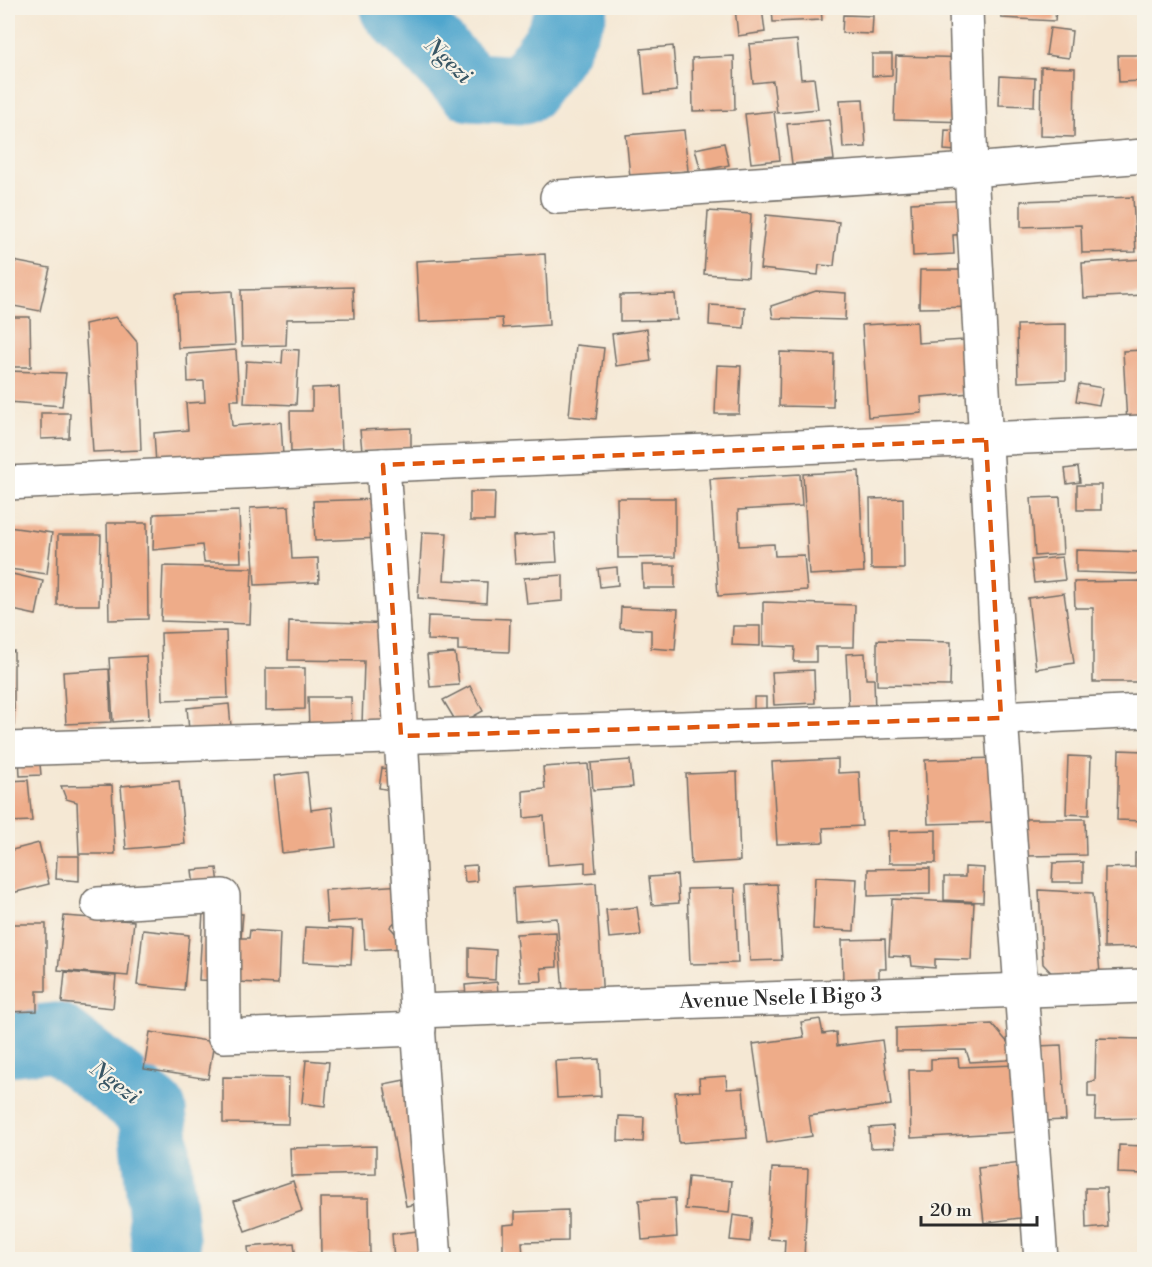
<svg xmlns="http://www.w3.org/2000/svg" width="1152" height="1267" viewBox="0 0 1152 1267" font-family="'Libre Bodoni',serif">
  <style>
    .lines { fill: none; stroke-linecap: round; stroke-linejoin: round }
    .river { stroke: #50a6cd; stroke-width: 69 }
    .building { fill: #eeac89 }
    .minor-casing { stroke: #726d66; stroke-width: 36 }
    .minor { stroke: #fff; stroke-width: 33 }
    .marked { fill: none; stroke: #df570e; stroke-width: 4.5; stroke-dasharray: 12 8; stroke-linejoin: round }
    .labels { text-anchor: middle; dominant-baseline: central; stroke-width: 4.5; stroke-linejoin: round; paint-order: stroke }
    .street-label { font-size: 21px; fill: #2b2b2b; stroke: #f7f3e8 }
    .water-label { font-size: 22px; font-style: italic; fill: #385664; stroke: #f7f3e8 }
  </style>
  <rect width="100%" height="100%" fill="#f7f3e8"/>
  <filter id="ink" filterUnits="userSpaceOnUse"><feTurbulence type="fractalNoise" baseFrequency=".0167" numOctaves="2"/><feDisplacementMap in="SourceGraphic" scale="12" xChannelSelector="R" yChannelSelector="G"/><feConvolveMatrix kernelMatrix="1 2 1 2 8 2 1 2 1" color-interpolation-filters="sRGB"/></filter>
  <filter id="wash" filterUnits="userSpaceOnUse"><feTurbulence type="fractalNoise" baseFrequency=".008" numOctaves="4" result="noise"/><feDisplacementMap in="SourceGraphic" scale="24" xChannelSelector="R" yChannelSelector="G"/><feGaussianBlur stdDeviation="1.35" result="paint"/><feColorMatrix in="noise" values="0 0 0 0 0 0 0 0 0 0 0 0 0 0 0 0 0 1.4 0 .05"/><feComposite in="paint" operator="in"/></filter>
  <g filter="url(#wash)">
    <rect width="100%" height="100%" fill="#f5e8d4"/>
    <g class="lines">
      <!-- river -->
      <path class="river" d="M394,8L471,87L523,90L555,46L574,8
        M8,1042L56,1037L152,1111L167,1260"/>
    </g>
    <g id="blocks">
      <!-- building -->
      <path class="building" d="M735,8H762L765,32L738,36Z
        M772,8H821L822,20L773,22Z
        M1001,8H1056L1055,21L1001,18Z
        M843,15L873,16L872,34L842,33Z
        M1050,28L1072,31L1069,58L1046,55Z
        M797,40L801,79L814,78L818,109L777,113L773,81L753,83L749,44Z
        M673,46L677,91L645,94L641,49Z
        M872,54H892V75L872,76Z
        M1118,55H1143V81L1119,82Z
        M734,56L735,110L693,111L692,58Z
        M896,56L973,58L971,122L894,120Z
        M1041,67L1075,68L1074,137L1040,136Z
        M1000,76L1035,78L1034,106L999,105Z
        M863,99L866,147L843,148L840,100Z
        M1140,108H1144V137H1139Z
        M774,111L780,160L751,163L745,114Z
        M829,120L834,160L792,164L787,124Z
        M684,130L688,171L630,177L626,135Z
        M945,130L970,131L969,152L944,150Z
        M724,143L729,165L701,171L695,149Z
        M1133,197L1136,252L1082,253L1081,225L1021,227V201Z
        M969,200L971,234L953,235L954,254L913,256L911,203Z
        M708,211L751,214L748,277L704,274Z
        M766,215L839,222L834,266L819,265L818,275L760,269Z
        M959,253H979V307L919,308L920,270H959Z
        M545,254L549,325L503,328L502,318L419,322L416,261Z
        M1144,259V295L1084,298L1082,263Z
        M8,260L50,268L40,311L8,305Z
        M353,287L354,318L287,319L286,345L242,346L241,290Z
        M232,291L235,345L178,348L175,294Z
        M816,291L846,293L845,320L773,318L771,306Z
        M675,294L677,320L620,321V295Z
        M710,305L745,307L744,328L709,325Z
        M8,317H30L31,367H8Z
        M116,317L137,342L141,450L93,452L85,324Z
        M917,322L918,343L980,339L984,392L921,397L922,413L868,417L862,325Z
        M1066,324V380L1018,382L1017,325Z
        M647,329L651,361L616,366L612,334Z
        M576,345L604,348L596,419L569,416Z
        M283,349L299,350L296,405L244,403L246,361L282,363Z
        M236,350L239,400H230L232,426L281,422L283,456L156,464L154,433L188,430L186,403L205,402L204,381L188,382L187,354Z
        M1144,350V423L1127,424L1123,351Z
        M780,352L834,354L833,407L779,406Z
        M717,365L741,366L739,414H715Z
        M8,371L66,373L62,406L8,402Z
        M1079,384L1103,388L1099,405L1076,401Z
        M339,387L342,450L291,452L290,411H312V388Z
        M41,413H70L69,438L41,439Z
        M411,428V450L362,451L360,430Z
        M1078,467L1080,482L1067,484L1065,469Z
        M859,471L864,572L809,575L803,474Z
        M800,474L802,506L738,510L739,546L774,544L775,556L804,555L807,590L718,596L710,479Z
        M1077,485H1101V510H1077Z
        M470,492H495L494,521H470Z
        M1060,497L1063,554L1035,556L1031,498Z
        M617,498H675V557L618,558Z
        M903,498L904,569H871L870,499Z
        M378,499L380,538L315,541L313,501Z
        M289,506L292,559L318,558L319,582L255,585L250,508Z
        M239,511L241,562H204L202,545L153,550L154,514Z
        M107,523H147L148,619L109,620Z
        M8,527L52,533L47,574L9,569L10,550L8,549Z
        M422,532L447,533L444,580L487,582L486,603L418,598Z
        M555,533L557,562L515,564L513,536Z
        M58,535H101L99,605H57Z
        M1076,550L1141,552V574L1076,572Z
        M1062,557L1065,580L1034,583L1031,560Z
        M642,565H675V588H643Z
        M163,566L252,568L250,624L161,621Z
        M617,567L618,585L600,587L598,569Z
        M8,573L43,581L36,615L8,609Z
        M563,575V601L527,604L524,578Z
        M1144,581V682H1093V608H1075L1074,582Z
        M1064,593L1074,663L1036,669L1028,598Z
        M763,602L855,605L854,647H816V662H794L795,647L763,646Z
        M621,607L678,609L675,650L651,648V630L620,628Z
        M428,616L510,619L509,652L458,650V641L427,640Z
        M289,621L401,624L399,726L362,725L364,661L288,660Z
        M733,626H760V646L732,645Z
        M226,631L228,698L163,700L161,633Z
        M877,640L951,642L950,686L877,685Z
        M14,651V729H8V652Z
        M455,653L459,685L430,687L427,655Z
        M865,653L866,679H874L875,713L849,714L846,654Z
        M146,656L149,719L113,722L109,658Z
        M266,668H305V709L266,710Z
        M109,669L111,722L66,724L63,672Z
        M814,670L815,703L774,705L772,672Z
        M470,686L483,711L458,725L443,700Z
        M308,697H351L352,729L309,730Z
        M754,697H766V717H754Z
        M229,704L233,749L191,753L187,708Z
        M1119,750L1144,751V821L1117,820Z
        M39,754L41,775L20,776L19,756Z
        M1068,756L1091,757L1089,815L1066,814Z
        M996,758L998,822L928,824L925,760Z
        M838,759V773L859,772L862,826L823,828L824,842L777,844L772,762Z
        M630,760L633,787L593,790L591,763Z
        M588,764L596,872L585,873V862L548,865L544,816L524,818L523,791L545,789L543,767Z
        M382,768L399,771L395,791L379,788Z
        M307,772L311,810L332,807L336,847L282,853L274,776Z
        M737,772L740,861L691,864L686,774Z
        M28,780L32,821L8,822V781Z
        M179,781L185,844L126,849L121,786Z
        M112,785L115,854H79L77,802L66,799L61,786Z
        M1025,819H1085L1086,855L1026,856Z
        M936,830V863H889L888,831Z
        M39,843L49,884L8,894V851Z
        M1135,853H1144V947L1104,948L1105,868L1135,867Z
        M57,856H79V881L56,879Z
        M1083,862V882H1052L1053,863Z
        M476,865L477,881L465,882L463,866Z
        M965,867L984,868L983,902L944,900V877H965Z
        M217,868L219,885L194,887L192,870Z
        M930,868V894L868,896V869Z
        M677,875L679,903L652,905L649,877Z
        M815,877L857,879L854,931L813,929Z
        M596,883L603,1001L564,1004L557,918L515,921L513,888Z
        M419,884L406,910L390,927L408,948L365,950L363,920L327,922L325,890Z
        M777,884L782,960L750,961L746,885Z
        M735,888L738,963L690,964L687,889Z
        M1039,890L1093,893L1101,985L1065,987L1043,964Z
        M892,899L974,903L971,960L935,959V968L912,966L911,957L889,956Z
        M637,907L641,935L609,938L606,910Z
        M203,912L243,914L241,938H249L250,930L280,932L278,984L199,980Z
        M64,916L134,921L128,976L58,970Z
        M8,924H46V991H37V1011L8,1012Z
        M305,927L353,929L351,964L303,962Z
        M143,930L189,935L184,990L137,985Z
        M556,932L557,967L541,968L542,981L520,982L516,934Z
        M885,939L886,969H879V983H843L842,940Z
        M469,948L496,950L495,980L469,978Z
        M65,972L116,976L113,1008L62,1003Z
        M497,982L500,1014L468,1017L465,985Z
        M820,1019L823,1034L836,1032L837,1046L882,1040L891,1105L809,1116L812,1136L767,1143L753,1044L804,1037L801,1022Z
        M992,1024L1019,1056L1007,1060L970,1062L966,1050L896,1051V1028Z
        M150,1032L214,1042L208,1079L144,1069Z
        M1096,1038L1144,1039V1118L1095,1119L1096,1097H1088V1082L1095,1081Z
        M1061,1045L1066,1120L1041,1121L1037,1046Z
        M958,1058L959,1067L1016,1065L1018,1132L911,1138L909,1070H931V1059Z
        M599,1059L601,1096L557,1098L555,1061Z
        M306,1060L329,1062L325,1106L302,1103Z
        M726,1076L727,1089L743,1088L747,1138L679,1143L675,1092L700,1091L699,1078Z
        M223,1077L289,1078L288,1124L223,1123Z
        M415,1078L437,1200L406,1206L384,1084Z
        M619,1116L644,1117L643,1142L618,1141Z
        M893,1126L895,1147L870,1148L869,1128Z
        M1119,1145L1144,1146V1174L1118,1173Z
        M376,1146V1174L291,1176L290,1148Z
        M1022,1163L1027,1217L984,1223L978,1168Z
        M772,1168L808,1169L804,1260H784L785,1240L768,1239Z
        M688,1177L732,1181L729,1213L685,1209Z
        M293,1181L302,1211L245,1231L234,1201Z
        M1085,1188H1106L1108,1227L1086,1229Z
        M320,1198H369L370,1254L321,1255Z
        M675,1198L677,1237L642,1240L639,1200Z
        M568,1210V1241L522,1242L523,1257L503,1258V1225L515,1224V1212Z
        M733,1215L752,1218L750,1242L730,1240Z
        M435,1229L438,1260H394L392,1234Z
        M294,1243L296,1260H249L248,1247Z"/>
    </g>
  </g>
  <g filter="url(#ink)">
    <use href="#blocks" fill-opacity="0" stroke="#726d66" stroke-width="1.5"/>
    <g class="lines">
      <!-- minor casing -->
      <g class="minor-casing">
        <g id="minor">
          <path d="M966,8L971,170L1001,718L1041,1260"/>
          <path d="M557,197L971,170L1144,156"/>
          <path d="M383,465L401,736L417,1011L435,1260"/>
          <path d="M8,483L383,465L1144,432"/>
          <path d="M8,749L1001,718L1144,711"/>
          <path d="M98,904L223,896L224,1036L419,1029"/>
          <path id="s1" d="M417,1011L1144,986"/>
        </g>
      </g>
      <!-- minor -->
      <use href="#minor" class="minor"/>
    </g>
  </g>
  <!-- marked area -->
  <path class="marked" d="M986,440L1001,718L401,736L383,465Z"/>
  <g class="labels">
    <!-- street labels -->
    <g class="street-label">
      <text stroke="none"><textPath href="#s1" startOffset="364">Avenue Nsele I Bigo 3</textPath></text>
    </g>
    <!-- water labels -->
    <g class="water-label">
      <text transform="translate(448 61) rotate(44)">Ngezi</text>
      <text transform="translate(115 1083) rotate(37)">Ngezi</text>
    </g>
  </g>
  <!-- margin -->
  <rect width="1152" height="1267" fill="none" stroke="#f7f3e8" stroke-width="30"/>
  <!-- scale -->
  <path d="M921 1216v9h116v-9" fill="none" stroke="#2b2b2b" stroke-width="3"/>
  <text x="930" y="1216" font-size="18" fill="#2b2b2b" stroke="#f7f3e8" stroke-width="4.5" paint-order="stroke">20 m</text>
</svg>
